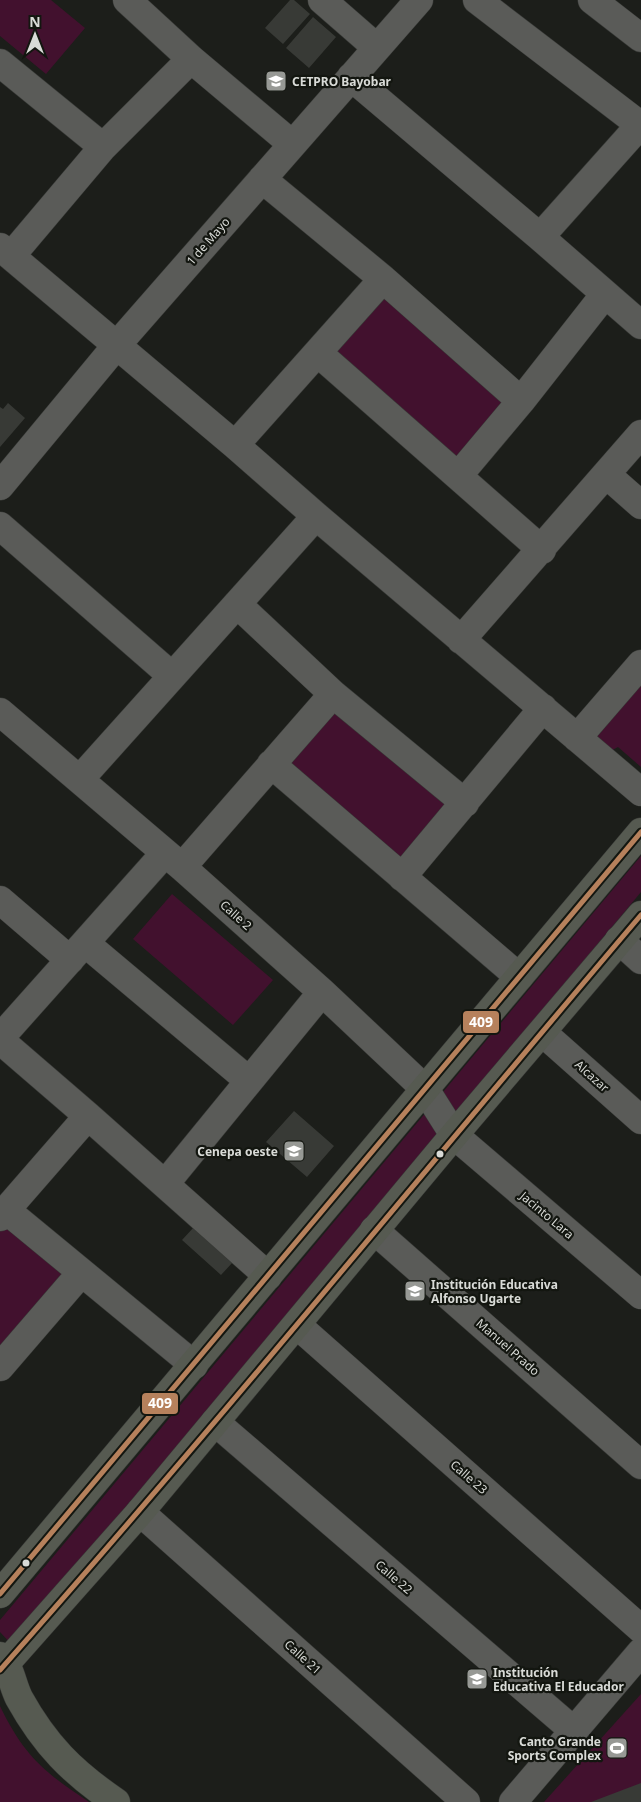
<svg xmlns="http://www.w3.org/2000/svg" width="641" height="1802" viewBox="0 0 641 1802" font-family="'Noto Sans',sans-serif">
  <style>
    .green { fill: #42112e }
    .building { fill: #383a36 }
    .lines { fill: none; stroke-linecap: round; stroke-linejoin: round }
    .minor-casing { stroke: #383a37; stroke-width: 29 }
    .major-casing { stroke: #383a37; stroke-width: 29 }
    .minor { stroke: #5a5b58; stroke-width: 28 }
    .major { stroke: #565a51; stroke-width: 28 }
    .bus-1-casing { stroke: #131610; stroke-width: 9 }
    .bus-1 { stroke: #b6815c; stroke-width: 5 }
    .bus-dot { fill: #d9dbd7; stroke: #131610; stroke-width: 2 }
    .labels { text-anchor: middle; dominant-baseline: central; stroke-width: 4.5; stroke-linejoin: round; paint-order: stroke }
    .poi-label { font-size: 12px; font-weight: bold; fill: #d9dbd7; stroke: #131610; text-anchor: start }
    .street-label { font-size: 12px; fill: #d9dbd7; stroke: #131610 }
    .line-badge { stroke: #131610; stroke-width: 2 }
    .badge-label { font-size: 14px; text-anchor: middle; font-weight: bold; fill: #fff }
  </style>
  <rect width="100%" height="100%" fill="#1c1e1a"/>
  <!-- green -->
  <path class="green" d="M0,0H51L85,28L46,74L0,36Z
    M386,289L511,398L454,464L329,357Z
    M641,672V767L618,747L607,753L588,732Z
    M333,703L459,805L404,873L282,764Z
    M641,856V892L13,1646L0,1632V1620Z
    M172,894L273,980L233,1025L133,939Z
    M7,1217L71,1270L0,1357V1225Z
    M641,1694V1802H544Z
    M0,1706C24,1756 44,1772 89,1802H0Z"/>
  <!-- building -->
  <path class="building" d="M290,0H294L310,14L283,44L265,28Z
    M313,17L336,37L309,68L286,48Z
    M8,403L25,418L0,447V407L3,409Z
    M294,1111L334,1146L307,1177L266,1142Z
    M194,1227L233,1262L221,1275L182,1240Z
    M641,1783V1802H591Z"/>
  <g class="lines">
    <!-- minor casing -->
    <g class="minor-casing">
      <path id="minor" d="M127,0L191,59
        M322,0L377,48
        M477,0L640,125L540,237
        M592,0L641,38
        M0,63L103,147
        M351,77L540,237L641,325
        M262,179L383,279L521,401
        M0,247L235,445L316,516L641,792
        M11,256L103,147L191,59L292,144
        M318,353L542,550
        M235,445L383,279
        M607,475L641,505
        M458,476L521,401L605,294
        M0,486L116,346L419,0
        M0,526L172,676
        M237,604L333,694L465,803
        M461,640L641,434
        M0,712L182,867L322,992L425,1089L454,1135L641,1295
        M577,738L641,664
        M271,764L519,977
        M80,779L316,516
        M182,867L333,694
        M402,877L543,708
        M0,900L70,960
        M619,940L641,960
        M85,943L248,1080
        M543,1033L641,1120
        M0,1038L165,853
        M0,1040L88,1116L268,1276
        M165,1184L322,992
        M6,1210L194,1365
        M0,1217L88,1116
        M374,1230L641,1465
        M297,1325L641,1629
        M0,1367L81,1273
        M215,1422L574,1731
        M140,1512L466,1802
        M513,1802L641,1652"/>
    </g>
    <!-- major casing -->
    <g class="major-casing">
      <path id="major" d="M0,1594L641,832
        M0,1656C11,1668 12,1684 19,1698C45,1745 72,1772 116,1802
        M0,1670L140,1512L454,1135L641,915"/>
    </g>
    <!-- minor -->
    <use href="#minor" class="minor"/>
    <!-- major -->
    <use href="#major" class="major"/>
    <!-- bus-1 casing -->
    <g class="bus-1-casing">
      <path id="bus-1" d="M0,1594L641,832
        M0,1670C219,1423 427,1167 641,915"/>
    </g>
    <!-- bus-1 -->
    <use href="#bus-1" class="bus-1"/>
  </g>
  <!-- icons -->
  <defs>
    <g id="university-square" transform="scale(1.125)"><rect x="-9" y="-9" width="18" height="18" rx="4" fill="#979995" stroke="#131610"/><path d="M0-5L7-2L0 1L-7-2ZM-4 1L0 2.5L4 1V4Q0 6-4 4Z" fill="#fff"/></g>
    <g id="school-square" transform="scale(1.125)"><rect x="-9" y="-9" width="18" height="18" rx="4" fill="#979995" stroke="#131610"/><path d="M0-5L7-2L0 1L-7-2ZM-4 1L0 2.5L4 1V4Q0 6-4 4Z" fill="#fff"/></g>
    <g id="stadium-square" transform="scale(1.125)"><rect x="-9" y="-9" width="18" height="18" rx="4" fill="#979995" stroke="#131610"/><path d="M0-5a6.5 5 0 1 0 0 10a6.5 5 0 1 0 0-10ZM-3.5-1.8h7v3.6h-7Z" fill="#fff"/></g>
  </defs>
  <g fill-rule="evenodd">
    <use href="#university-square" x="276" y="81"/>
    <use href="#school-square" x="294" y="1151"/>
    <use href="#school-square" x="415" y="1291"/>
    <use href="#school-square" x="477" y="1679"/>
    <use href="#stadium-square" x="617" y="1748"/>
  </g>
  <!-- markers -->
  <g class="bus-dot">
    <circle cx="440" cy="1154" r="4.5"/>
    <circle cx="26" cy="1563" r="4.5"/>
  </g>
  <g class="labels">
    <!-- poi labels -->
    <g class="poi-label">
      <text x="292" y="81">CETPRO Bayobar</text>
      <text x="278" y="1151" text-anchor="end">Cenepa oeste</text>
      <text x="431" y="1284">Institución Educativa<tspan x="431" dy="14">Alfonso Ugarte</tspan></text>
      <text x="493" y="1672">Institución<tspan x="493" dy="14">Educativa El Educador</tspan></text>
      <text x="601" y="1741" text-anchor="end">Canto Grande<tspan x="601" dy="14">Sports Complex</tspan></text>
    </g>
    <!-- street labels -->
    <g class="street-label">
      <text transform="translate(208 241) rotate(-49)">1 de Mayo</text>
      <text transform="translate(236 915) rotate(42)">Calle 2</text>
      <text transform="translate(592 1076) rotate(42)">Alcazar</text>
      <text transform="translate(547 1215) rotate(40)">Jacinto Lara</text>
      <text transform="translate(508 1347) rotate(41)">Manuel Prado</text>
      <text transform="translate(469 1477) rotate(41)">Calle 23</text>
      <text transform="translate(394 1577) rotate(41)">Calle 22</text>
      <text transform="translate(303 1657) rotate(42)">Calle 21</text>
    </g>
  </g>
  <g class="line-badge">
    <rect x="462" y="1010" width="38" height="24" rx="5" fill="#b6815c"/>
    <rect x="141" y="1392" width="38" height="23" rx="5" fill="#b6815c"/>
  </g>
  <g class="badge-label">
    <text x="481" y="1027">409</text>
    <text x="160" y="1408">409</text>
  </g>
  <!-- north arrow -->
  <g transform="translate(35 35)" stroke="#131610" stroke-width="4" paint-order="stroke">
  <path d="M0-4L9 19L0 12L-9 19Z" fill="#d9dbd7"/>
  <text y="-8" font-size="14" font-weight="bold" text-anchor="middle" fill="#d9dbd7">N</text>
  </g>
</svg>
